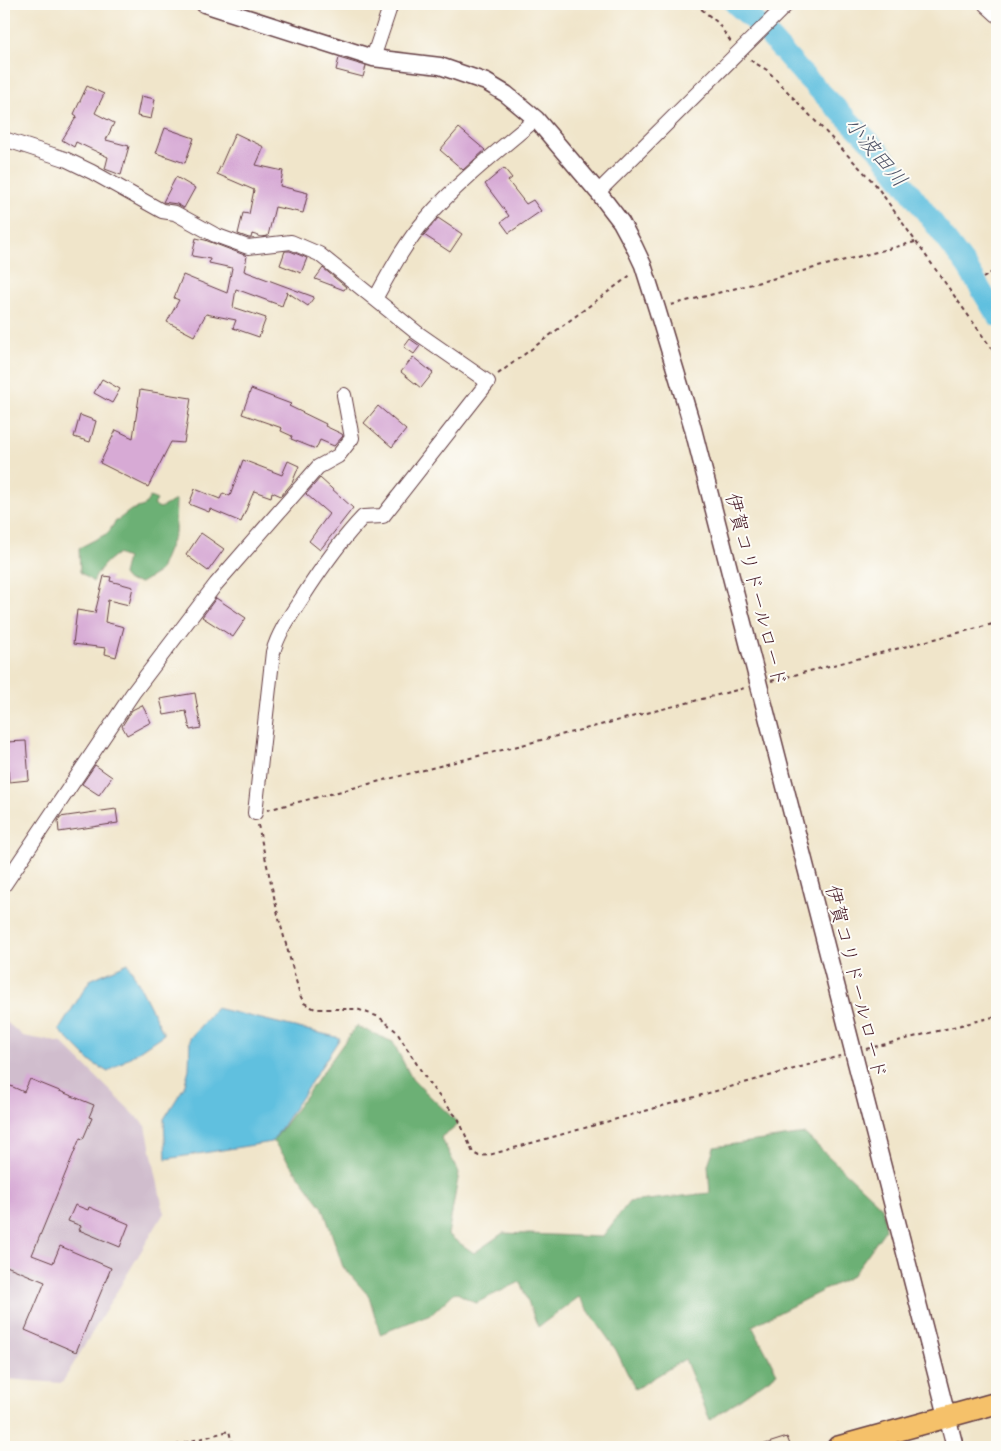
<svg xmlns="http://www.w3.org/2000/svg" width="1001" height="1451" viewBox="0 0 1001 1451" font-family="Caveat,'Klee One',sans-serif">
  <style>
    .industrial { fill: #d0bdcd }
    .forest { fill: #6cb074; stroke: #5b6850 }
    .water { fill: #61c0df; stroke: #567085 }
    .lines { fill: none; stroke-linecap: round; stroke-linejoin: round }
    .river { stroke: #61c0df; stroke-width: 21 }
    .building { fill: #d7aad5 }
    .minor-casing { stroke: #633d43; stroke-width: 16 }
    .tertiary-casing { stroke: #633d43; stroke-width: 19 }
    .primary-casing { stroke: #633d43; stroke-width: 24 }
    .path { stroke: #633d43; stroke-width: 2; stroke-dasharray: 4 4; stroke-linecap: butt }
    .minor { stroke: #fff; stroke-width: 14 }
    .tertiary { stroke: #fff; stroke-width: 16 }
    .primary { stroke: #f5c16b; stroke-width: 21 }
    .labels { text-anchor: middle; dominant-baseline: central; stroke-width: 4; stroke-linejoin: round; paint-order: stroke }
    .street-label { font-size: 20px; fill: #4a1f2b; stroke: #fdfcf7 }
    .water-label { font-size: 21px; font-style: italic; fill: #52576a; stroke: #fdfcf7 }
  </style>
  <rect width="100%" height="100%" fill="#fdfcf7"/>
  <filter id="ink" filterUnits="userSpaceOnUse"><feTurbulence type="fractalNoise" baseFrequency=".02" numOctaves="2"/><feDisplacementMap in="SourceGraphic" scale="10" xChannelSelector="R" yChannelSelector="G"/><feConvolveMatrix kernelMatrix="1 2 1 2 8 2 1 2 1" color-interpolation-filters="sRGB"/></filter>
  <filter id="wash" filterUnits="userSpaceOnUse"><feTurbulence type="fractalNoise" baseFrequency=".0096" numOctaves="4" result="noise"/><feDisplacementMap in="SourceGraphic" scale="20" xChannelSelector="R" yChannelSelector="G"/><feGaussianBlur stdDeviation="1.12" result="paint"/><feColorMatrix in="noise" values="0 0 0 0 0 0 0 0 0 0 0 0 0 0 0 0 0 1.4 0 .05"/><feComposite in="paint" operator="in"/></filter>
  <g filter="url(#wash)">
    <rect width="100%" height="100%" fill="#f0e5ca"/>
    <!-- industrial -->
    <path class="industrial" d="M4,1020L23,1036L62,1043L146,1126L164,1213L62,1383L4,1379Z"/>
    <!-- forest -->
    <path class="forest" d="M150,497L157,500L154,505L160,508L176,500L175,533L159,572L141,583L128,581L123,575L127,558L117,554C105,562 99,569 93,582L80,572L79,548L108,533L115,522L131,510L144,506Z
      M356,1026L393,1042L412,1079L459,1124L441,1137L459,1173L448,1235L474,1253L503,1233L602,1237L629,1202L710,1193L708,1165L714,1147L805,1134L882,1207L886,1229L852,1276L752,1326L777,1373L710,1420L685,1359L635,1389L616,1350L579,1297L538,1327L520,1282L476,1303L455,1292L433,1313L380,1334L369,1296L343,1267L323,1208L273,1141Z"/>
    <!-- water -->
    <path class="water" d="M128,963L164,1034L108,1072L91,1062L59,1030L90,980Z
      M216,1008L340,1038L272,1142L166,1159L164,1119L184,1087L189,1069L190,1038Z"/>
    <g class="lines">
      <!-- river -->
      <path class="river" d="M735,4L760,26L801,72L880,152L967,267L997,316"/>
    </g>
    <g id="blocks">
      <!-- building -->
      <path class="building" d="M339,58L366,66L363,77L336,70Z
        M87,86L104,94L95,113L114,123L106,140L129,146L121,175L105,169L108,157L76,142L74,147L62,140L77,116L74,114Z
        M141,96L155,99L151,119L137,116Z
        M165,128L194,138L185,163L156,153Z
        M459,128L485,150L463,170L440,150Z
        M235,133L264,147L256,165L283,171L280,186L308,193L303,213L275,207L268,236L262,237L252,234L251,238H249L238,234L243,213L249,214L254,190L217,174Z
        M504,168L512,178L508,181L526,204L533,200L541,211L509,233L501,222L509,216L485,184Z
        M176,177L195,188L184,208L177,204L163,202Z
        M438,218L462,234L450,252L424,235Z
        M196,238L205,240L247,256L244,271L314,297L308,306L287,292L282,306L236,289L233,307L266,318L259,337L233,328L236,320L206,314L194,336L167,322L179,300L174,298L183,275L227,293L232,268L209,263L210,259L192,256Z
        M285,251H290L307,258L301,273L280,265Z
        M323,268L346,287L344,290L315,279Z
        M410,339L420,346L414,354L404,347Z
        M413,357L433,373L421,388L401,372Z
        M102,379L120,389L112,403L94,393Z
        M251,389L291,404L289,406L326,424L325,426L342,434L343,436L334,446L320,440L316,449L291,439L292,436L281,431L282,428L242,414Z
        M140,390L191,398L184,443L171,442L148,487L100,463L116,430L133,438Z
        M378,406L406,430L392,447L364,423Z
        M80,415L96,421L90,442L74,437Z
        M243,460L282,475L288,461L299,466L292,483L281,496L272,492L271,497L254,491L241,522L210,509L209,512L189,504L195,489L220,499L223,493L230,496Z
        M320,478L353,508L320,550L309,541L329,514L306,494Z
        M201,533L224,549L208,571L186,555Z
        M104,576L111,577L110,581L133,587L129,605L108,600L105,622L124,627L116,657L105,654L106,648L73,644L77,610L95,613Z
        M216,598L246,618L233,637L202,617Z
        M195,693L201,728L190,730L186,711L164,715L160,699Z
        M142,705L151,722L127,735L122,726L132,710Z
        M26,741L29,780L9,782L6,742Z
        M95,765L112,777L99,795L82,784Z
        M116,809L118,823L59,832L58,821L60,817Z
        M30,1079L94,1105L89,1117L92,1118L83,1139L80,1138L32,1255L53,1263L60,1246L111,1268L76,1352L25,1330L45,1282L4,1265V1083L24,1092Z
        M75,1205L88,1210L89,1207L129,1224L120,1247L79,1230L81,1226L68,1221Z
        M787,1437L791,1447H762V1445Z"/>
    </g>
  </g>
  <g filter="url(#ink)">
    <use href="#blocks" fill-opacity="0" stroke="#633d43" stroke-width="1"/>
    <g class="lines">
      <!-- minor casing -->
      <g class="minor-casing">
        <path id="minor" d="M985,4L997,15
          M373,58L391,4
          M4,139L65,159L92,172L162,211L175,213L215,235L248,247L291,242L319,254L416,332L488,382L383,516L363,517C340,541 320,570 302,598C291,615 279,631 273,652L255,813
          M598,192L787,4
          M375,299C390,272 405,243 426,219C458,182 498,151 536,119
          M4,885L133,693L216,584L318,467L338,456L352,438L344,395"/>
      </g>
      <!-- tertiary casing -->
      <g class="tertiary-casing">
        <path id="tertiary" d="M204,4L373,58L440,66L460,73L486,82L506,94L536,119L598,192L621,222L634,246L643,265L657,309L692,425L955,1447"/>
      </g>
      <!-- primary casing -->
      <g class="primary-casing">
        <path id="primary" d="M838,1447L997,1403"/>
      </g>
      <!-- path -->
      <path class="path" d="M695,4L717,22L731,42
        M750,60L767,70L875,184L997,356
        M983,278L997,269
        M671,305L915,242
        M498,374L632,274
        M771,681L997,623
        M267,810L745,688
        M258,825L279,919L300,995L304,1003L315,1009H357L379,1017L396,1031L430,1085L459,1120L473,1153L479,1156L489,1155L840,1056
        M866,1049L997,1016
        M169,1447L229,1431L233,1447"/>
      <!-- minor -->
      <use href="#minor" class="minor"/>
      <!-- tertiary -->
      <use href="#tertiary" class="tertiary"/>
      <!-- primary -->
      <use href="#primary" class="primary"/>
    </g>
  </g>
  <g class="labels">
    <!-- street labels -->
    <g class="street-label">
      <text transform="translate(756 590) rotate(76)">伊賀コリドールロード</text>
      <text transform="translate(856 982) rotate(76)">伊賀コリドールロード</text>
    </g>
    <!-- water labels -->
    <g class="water-label">
      <text transform="translate(876 152) rotate(50)">小波田川</text>
    </g>
  </g>
  <!-- margin -->
  <rect width="1001" height="1451" fill="none" stroke="#fdfcf7" stroke-width="20"/>
</svg>
